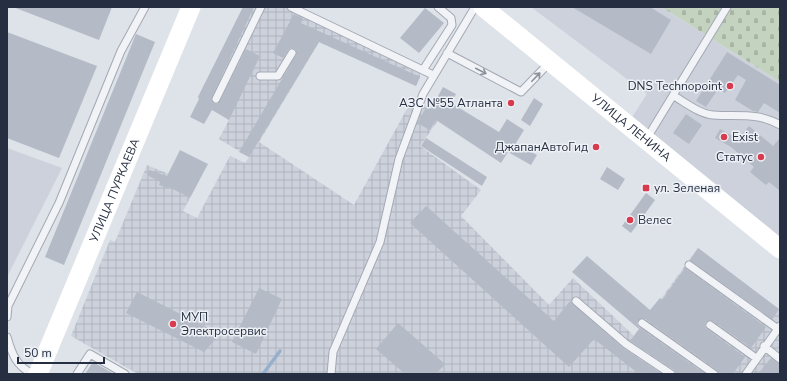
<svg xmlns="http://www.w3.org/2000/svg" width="787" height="381" viewBox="0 0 787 381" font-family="'Nunito Sans',sans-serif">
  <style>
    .built { fill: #ccd1db }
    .industrial { fill: url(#industrial-grid) }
    .cemetery { fill: url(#cemetery-stones) }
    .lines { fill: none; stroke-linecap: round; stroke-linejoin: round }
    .stream { stroke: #96afcc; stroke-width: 3.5 }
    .building { fill: #b5bbc6 }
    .lane-casing { stroke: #a3a9b3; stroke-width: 9 }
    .lane { stroke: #f1f3f7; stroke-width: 7 }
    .secondary { stroke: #fff; stroke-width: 19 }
    .oneway { stroke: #8c919c }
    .poi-dot { fill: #d83a4e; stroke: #eef1f6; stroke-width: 1.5 }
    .labels { text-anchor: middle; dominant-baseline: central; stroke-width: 3; stroke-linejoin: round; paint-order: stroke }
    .poi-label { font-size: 12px; fill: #262f41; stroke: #eef1f6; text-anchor: end }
    .street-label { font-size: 12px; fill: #262f41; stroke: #eef1f6 }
  </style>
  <defs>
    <pattern id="industrial-grid" width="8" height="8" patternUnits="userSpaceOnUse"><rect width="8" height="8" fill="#ccd1db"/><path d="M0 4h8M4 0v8" fill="none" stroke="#afb4bd"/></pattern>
    <pattern id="cemetery-stones" width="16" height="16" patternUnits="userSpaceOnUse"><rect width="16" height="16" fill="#c4d3bf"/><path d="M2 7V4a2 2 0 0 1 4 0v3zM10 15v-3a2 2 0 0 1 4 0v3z" fill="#a8b5a5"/></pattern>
  </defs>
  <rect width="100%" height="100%" fill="#dee2e9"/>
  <!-- built -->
  <path class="built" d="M531,7H661L780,82V251L625,128L647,94Z
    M7,148L62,168L7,277Z"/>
  <!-- industrial -->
  <path class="industrial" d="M243,7H299L419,65L420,77L416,86L319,42L259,142L354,205L413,98L442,115L420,146L481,190L461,216L549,305L573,278L634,336L698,248L780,310V374H138L71,336L110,240L115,242L147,165L183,180L178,191L190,198L183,211L197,218L230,156L245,163L249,157L219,139L229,120L198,97Z"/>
  <!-- cemetery -->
  <path class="cemetery" d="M661,7H780V82L671,13Z"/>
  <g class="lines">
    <!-- stream -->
    <path class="stream" d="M263,374L280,351"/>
  </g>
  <!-- building -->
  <path class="building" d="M13,7H112L99,40Z
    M243,7H254L212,97V102L217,104L220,101L246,49L260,56L229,120L212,110L204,124L190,117L199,99L198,97Z
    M572,7H650L671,20L651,54Z
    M425,8L444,23L419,53L400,38Z
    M294,14L303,18L301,23L420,77L416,86L319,42L249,157L239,152L296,55V50L292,48L288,50L283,58L273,53Z
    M7,32L97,66L59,158L7,138Z
    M136,34L155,42L64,265L45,257Z
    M727,52L780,85V113L764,103L758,112L753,111L735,100L746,80L738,75L725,93L718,89L706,107L696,101Z
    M443,87L456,94L451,103L499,132L507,119L524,130L516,143L537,155L531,165L508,152L501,163L436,120L430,130L417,123L427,106L431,109Z
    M534,98L543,104L530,126L521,120Z
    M686,114L702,125L689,144L673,133Z
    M749,126L773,146L780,138V191L769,182L766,185L750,172L754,167L731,147L715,138L720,129L738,139Z
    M426,138L487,177L482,186L421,146Z
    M180,150L208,164L190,198L169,187L168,188L159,185L160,182L147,175L149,170L167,176Z
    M607,167L625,179L618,190L600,179Z
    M646,193L655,200L631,233L622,226Z
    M426,206L554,321L570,301L623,348L662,374H639L594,339L569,367L410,223Z
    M698,248L779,309L774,317L772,319L690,260Z
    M587,256L650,310L660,298L662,300L685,268L766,327L751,348L713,321L706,322L705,325L707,329L745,357L733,374H719L717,370L645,319H640L637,323L639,327L705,374H676L674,370L630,341L639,329L572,272Z
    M259,288L282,299L256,354L232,342Z
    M137,292L220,334L204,352L126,313Z
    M398,323L445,364L436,374H405L376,349Z
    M771,358L780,364V374H758Z
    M93,362L114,374H85Z"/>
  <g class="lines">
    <!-- lane casing -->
    <g class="lane-casing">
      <path id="lane" d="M291,7L433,75
        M447,53L521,92L550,62
        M423,70L452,25L451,18L438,7
        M260,76H278L292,53
        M674,96C686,103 700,114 713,115C736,117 759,112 780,125
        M216,99L261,7
        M647,138L727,7
        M689,265L778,329
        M576,301L626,344L671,374
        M7,317L8,306L59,203L121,51L145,7
        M642,323L714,374
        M710,325L756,358
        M7,337C12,354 16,366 33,374
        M764,346L780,359
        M77,374L90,354L125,374
        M331,374L333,352L380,242L399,159L423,94L475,7
        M746,374L780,326"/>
    </g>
    <!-- lane -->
    <use href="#lane" class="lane"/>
    <!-- secondary -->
    <g class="secondary">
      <path id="s1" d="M483,7L780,249"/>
      <path id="s2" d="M38,374L191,7"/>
    </g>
  </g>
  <!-- one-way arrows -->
  <defs><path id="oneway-shaft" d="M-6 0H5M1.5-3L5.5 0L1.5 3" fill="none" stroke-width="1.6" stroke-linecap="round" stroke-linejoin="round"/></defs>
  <g class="oneway">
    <use href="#oneway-shaft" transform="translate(481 71) rotate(27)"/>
    <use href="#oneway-shaft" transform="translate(536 77) rotate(-46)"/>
  </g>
  <!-- markers -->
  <g class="poi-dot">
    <circle cx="730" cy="86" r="4"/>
    <circle cx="511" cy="103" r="4"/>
    <circle cx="724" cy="137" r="4"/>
    <circle cx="596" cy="147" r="4"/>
    <circle cx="761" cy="157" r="4"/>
    <rect x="642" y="184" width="8" height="8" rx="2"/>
    <circle cx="630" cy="220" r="4"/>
    <circle cx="173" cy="324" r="4"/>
  </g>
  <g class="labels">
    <!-- poi labels -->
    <g class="poi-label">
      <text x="722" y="86">DNS Technopoint</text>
      <text x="503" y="103">АЗС №55 Атланта</text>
      <text x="732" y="137" text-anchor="start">Exist</text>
      <text x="588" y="147">ДжапанАвтоГид</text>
      <text x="753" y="157">Статус</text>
      <text x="654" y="188" text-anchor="start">ул. Зеленая</text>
      <text x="638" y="220" text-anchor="start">Велес</text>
      <text x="181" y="317" text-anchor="start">МУП<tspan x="181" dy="14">Электросервис</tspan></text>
    </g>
    <!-- street labels -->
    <g class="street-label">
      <text stroke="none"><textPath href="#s1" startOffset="191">УЛИЦА ЛЕНИНА</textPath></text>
      <text stroke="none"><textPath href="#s2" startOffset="199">УЛИЦА ПУРКАЕВА</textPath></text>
    </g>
  </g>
  <!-- border -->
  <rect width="787" height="381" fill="none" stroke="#262f41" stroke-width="16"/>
  <!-- scale -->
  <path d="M18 357v6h86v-6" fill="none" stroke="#262f41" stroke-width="2"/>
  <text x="24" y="357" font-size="12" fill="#262f41" stroke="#eef1f6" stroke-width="3" paint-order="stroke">50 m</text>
</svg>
